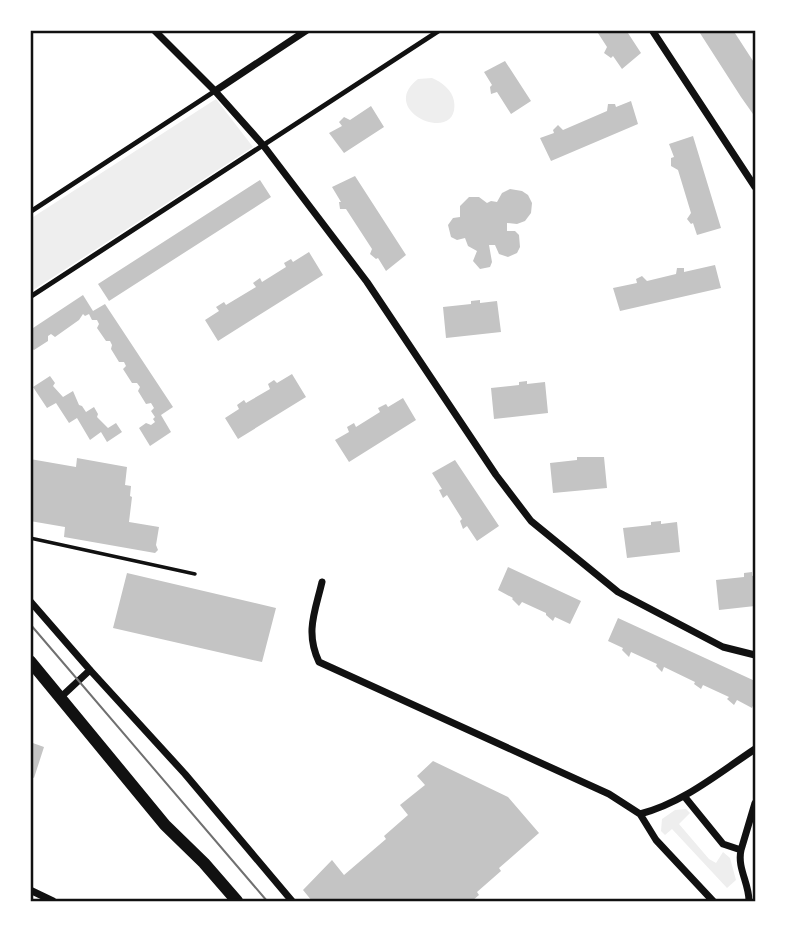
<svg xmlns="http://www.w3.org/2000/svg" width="785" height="931" viewBox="0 0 785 931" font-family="Jost,sans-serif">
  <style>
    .green { fill: #eee }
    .building { fill: #c4c4c4 }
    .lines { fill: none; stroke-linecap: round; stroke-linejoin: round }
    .service { stroke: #111; stroke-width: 3.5 }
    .pedestrian { stroke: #111; stroke-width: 5 }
    .minor { stroke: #111; stroke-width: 7 }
    .primary { stroke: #111; stroke-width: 12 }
    .tram { stroke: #707070; stroke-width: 2 }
    .neatline { fill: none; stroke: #111; stroke-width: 2.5 }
  </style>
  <rect width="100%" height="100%" fill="#fff"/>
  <!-- green -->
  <path class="green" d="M432,78C442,82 452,90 454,101C461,147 375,112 418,79Z
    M216,99L253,147L30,292V219Z
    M686,809L690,813L679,824L709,859L716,863L723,852L730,858L736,880L727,888L672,829L665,835L661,831L662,819L675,810Z"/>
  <!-- building -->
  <path class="building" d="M596,30H626L641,53L622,69L613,56L611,58L604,53L607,47Z
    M698,30H733L755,64V113L753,114L741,97Z
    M505,61L531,101L511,114L497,92L491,94L490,87L492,85L484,72Z
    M631,101L638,124L551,161L540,138L554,133L553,130L558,125L563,130L607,111L608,104H615L616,107Z
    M371,106L384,127L344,153L329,133L342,126L339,122L344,117L350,120Z
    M693,136L721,228L697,235L693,223L691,224L687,219L691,213L678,170L671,166V158L674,157L669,144Z
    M355,176L406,255L386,271L378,258L376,259L370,254L372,249L346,209H340L339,202H341L332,187Z
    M260,180L271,197L109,301L98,284Z
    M510,189L522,191L528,195L532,203L531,213L525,221L517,224L507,223V231H515L519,235L520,247L517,253L508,257L499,254L495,245H489L492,262L490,267L480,269L473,261L477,251L468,246L465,238L457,240L451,237L448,225L453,218L460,217V206L469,197H479L487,203L491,201L497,202L502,193Z
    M309,252L323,275L218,341L205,320L219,311L216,307L224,302L226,305L256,287L253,283L260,278L262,282L286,267L284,263L291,259L293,262Z
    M715,265L721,288L620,311L613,288L637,283L636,279L642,276L647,281L676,274L677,268H684V272Z
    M83,295L93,311L105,304L173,407L161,415L171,432L150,446L139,428L146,423L151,425L155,422L153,419L155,417L151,411L154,408L151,403L146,404L138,391L140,387L137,383H132L123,369L126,366L124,362H119L111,349L112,345L110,341H106L97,328L99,324L97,320H92L89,314L85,316L83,314L79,320L55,337L51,334L48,336V341L34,350L30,347V330Z
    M480,300V303L497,301L501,332L446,338L443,307L471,304V301Z
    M292,374L306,397L238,439L225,418L239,409L237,405L244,400L246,403L270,389L268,384L274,380L277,383Z
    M50,376L55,383L53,386L63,397L73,391L79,405L82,406L86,412L94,407L98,414L97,417L108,428L116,423L122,432L107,442L101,432L90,440L77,418L69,423L56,403L47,408L33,387Z
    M527,381V384L545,382L548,413L494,419L491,388L519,385V382Z
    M403,398L416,420L349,462L335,440L349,432L347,427L354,423L356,427L380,412L378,408L386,404L388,407Z
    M577,457H604L607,488L553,493L550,463L577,460Z
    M77,458L127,467L125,485L131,486L130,496L132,497L129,522L159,527L156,545L158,550L155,553L64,537L65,527L30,521V459L76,467Z
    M455,460L499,526L477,541L467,526L463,529L460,521L462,519L447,495L443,498L439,490L442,489L432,473Z
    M661,521V524L677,522L680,552L627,558L623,528L651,525V522Z
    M508,567L581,601L570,624L555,617L553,621L546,615V613L522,602L519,606L512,599L513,598L498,590Z
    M752,572V576L755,575V606L719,610L716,580L744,577V573Z
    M127,573L276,608L262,662L113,628Z
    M618,618L755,681V701L752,708L737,700L734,705L727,699L729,697L703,685L701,689L694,684L695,682L664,667L662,672L656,666L657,664L631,652L629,657L622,650L623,648L608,641Z
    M30,742L44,747L34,778L30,776Z
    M433,761L508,797L539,833L499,868L501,871L477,892L479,895L472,901H312L303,890L332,860L344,875L386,839L384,836L408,815L400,805L425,785L417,776Z"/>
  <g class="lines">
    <!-- service -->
    <path class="service" d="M30,538L195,574"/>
    <!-- pedestrian -->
    <path class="pedestrian" d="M30,212L215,91
      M30,297L440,30"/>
    <!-- minor -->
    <path class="minor" d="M154,30L215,91L263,145L367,282L496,475L531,521L618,592L723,647L755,655
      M652,30L755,187
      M215,91L307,30
      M322,582C315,612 305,632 319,662L609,794L640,814
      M30,601L90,670L185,774L292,901
      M61,697L90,670
      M684,796L723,844L741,850C737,868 749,883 749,901
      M741,850L755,803
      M30,890L53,901
      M713,901L656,840L640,814C683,803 719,773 755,749"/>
    <!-- primary -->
    <path class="primary" d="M30,661L165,825L204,863L237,901"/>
    <!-- tram -->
    <path class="tram" d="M30,624L267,901"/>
  </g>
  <!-- border -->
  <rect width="785" height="931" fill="none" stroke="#ffffff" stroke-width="63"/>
  <rect x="32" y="32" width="722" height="868" class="neatline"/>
</svg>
